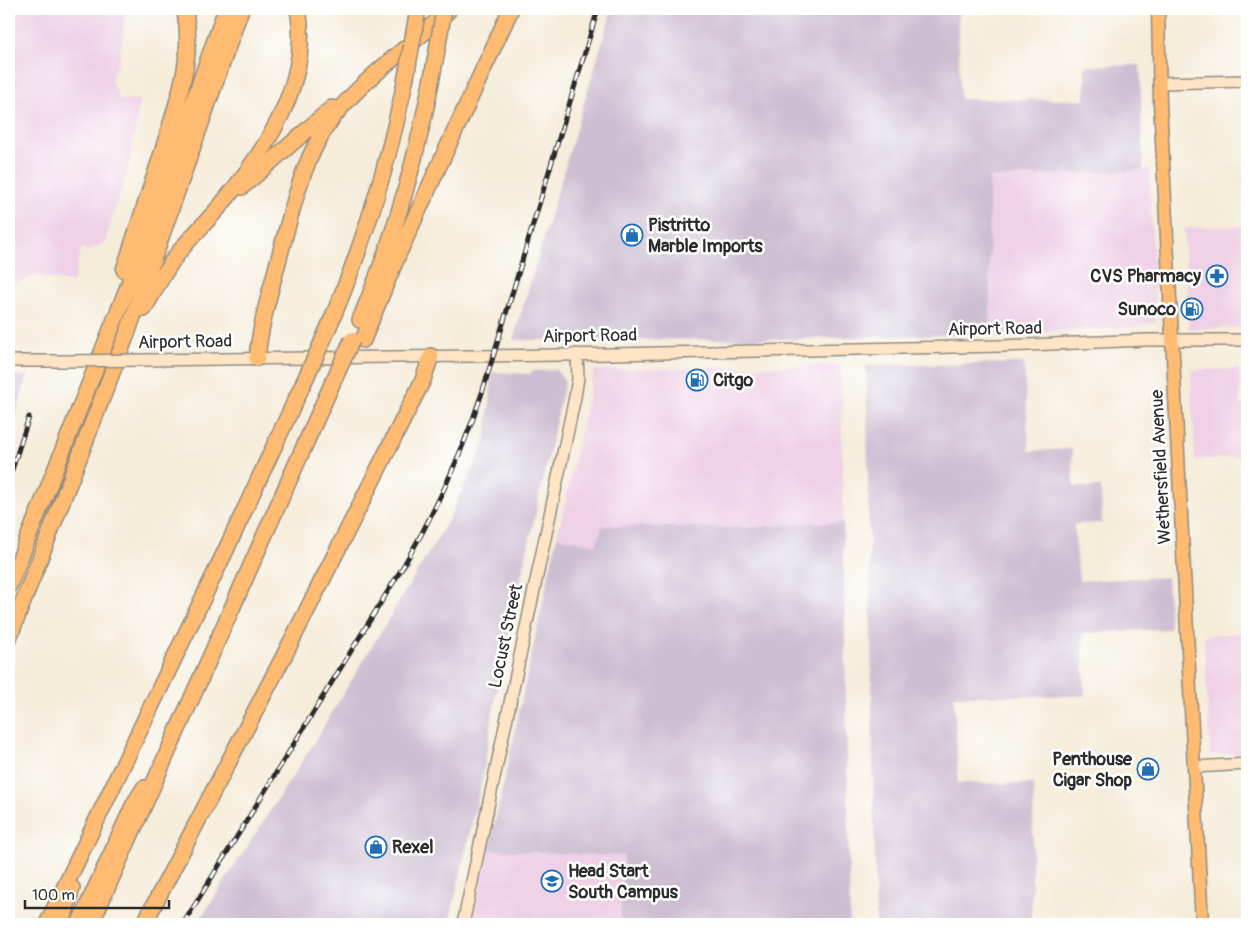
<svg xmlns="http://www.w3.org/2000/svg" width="1256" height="933" viewBox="0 0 1256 933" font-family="Pangolin,sans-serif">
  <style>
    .built { fill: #efd0e6 }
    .industrial { fill: #cdbed2 }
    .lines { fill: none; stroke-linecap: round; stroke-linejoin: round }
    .secondary-casing { stroke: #908c82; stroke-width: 14 }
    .primary-casing { stroke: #908c82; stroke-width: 15 }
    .highway-casing { stroke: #908c82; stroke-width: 18 }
    .secondary { stroke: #ffe4c6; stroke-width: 11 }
    .primary { stroke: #ffbb71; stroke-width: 12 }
    .highway { stroke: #ffbb71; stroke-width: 15 }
    .rail-casing { stroke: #2b2b2b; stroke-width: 5 }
    .rail { stroke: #fff; stroke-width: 3; stroke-dasharray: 9; stroke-linecap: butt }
    .secondary-bridge-casing { stroke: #908c82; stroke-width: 14; stroke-linecap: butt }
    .highway-bridge-casing { stroke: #908c82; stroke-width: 18; stroke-linecap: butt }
    .secondary-bridge { stroke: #ffe4c6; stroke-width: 11 }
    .highway-bridge { stroke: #ffbb71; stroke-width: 15 }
    .labels { text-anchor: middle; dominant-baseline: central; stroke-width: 5; stroke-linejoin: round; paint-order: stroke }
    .poi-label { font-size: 18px; font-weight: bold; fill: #2b2b2b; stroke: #fff; text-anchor: start }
    .street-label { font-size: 18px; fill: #2b2b2b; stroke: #fff }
  </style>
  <rect width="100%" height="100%" fill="#fff"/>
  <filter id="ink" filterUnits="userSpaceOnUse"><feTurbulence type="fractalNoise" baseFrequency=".02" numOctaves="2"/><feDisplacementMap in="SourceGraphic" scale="10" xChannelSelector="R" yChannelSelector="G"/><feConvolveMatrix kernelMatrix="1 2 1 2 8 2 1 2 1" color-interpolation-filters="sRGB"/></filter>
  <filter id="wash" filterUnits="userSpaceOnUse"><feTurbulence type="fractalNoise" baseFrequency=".0096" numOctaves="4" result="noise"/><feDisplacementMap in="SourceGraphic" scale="20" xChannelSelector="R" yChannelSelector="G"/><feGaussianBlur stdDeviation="1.12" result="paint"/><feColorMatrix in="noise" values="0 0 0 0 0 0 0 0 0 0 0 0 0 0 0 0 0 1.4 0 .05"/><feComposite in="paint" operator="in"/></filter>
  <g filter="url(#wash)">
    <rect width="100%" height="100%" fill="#f5ecd9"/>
    <!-- built -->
    <path class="built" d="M9,9H125L120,56L111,81L120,99L140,100L130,160L105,242L87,251L82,247L73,283L35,275L9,288Z
      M1149,168L1156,321L1133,327L990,334L989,178Z
      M1245,226L1247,269V327L1189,329L1184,228Z
      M841,365L843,523H808L744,528L597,546L557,537L594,370Z
      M1239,369L1240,405H1247V456L1195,460L1191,370Z
      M1247,632V753L1210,755L1204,636Z
      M489,850L624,856L620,924H472Z"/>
    <!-- industrial -->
    <path class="industrial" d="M612,9H958L960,99L1085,100V66L1140,65L1143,170L989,178L990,334L787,339L513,340Z
      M1024,363L1029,451L1072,449L1074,487H1101L1102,523L1074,524L1079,581L1167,577L1170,629L1082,633L1085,696H954L958,783L1034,784L1031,924H876L866,366Z
      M556,370L565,381L498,682L482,780L449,924H197L310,749L449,519L485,441L493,372L530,374L532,371Z
      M9,376H28L9,434Z
      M808,523H843L850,924H620L624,856L489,850L557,537L596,545L603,526L744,528Z"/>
  </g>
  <g filter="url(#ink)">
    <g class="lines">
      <!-- secondary casing -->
      <g class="secondary-casing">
        <path id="secondary" d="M1159,83L1247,81
          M144,360L562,355L1003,346L1146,340H1247
          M9,361H65
          M1194,767L1247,764
          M463,924L575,397L578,378L577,354"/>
      </g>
      <!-- primary casing -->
      <g class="primary-casing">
        <path id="primary" d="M1158,9L1160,102L1202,924"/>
      </g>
      <!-- highway casing -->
      <g class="highway-casing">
        <path id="highway" d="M242,187L332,108
          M124,270C137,230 150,190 163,150C176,104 196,57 184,9
          M144,309C153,293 162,276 173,260C187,240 205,224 221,205C265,152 312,82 298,9
          M360,320C397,233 421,142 437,50
          M323,340C360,256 388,167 406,77
          M363,340L397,257L511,9
          M257,358C261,319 273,282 283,243C295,199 305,154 333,117C366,76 410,47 448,11
          M9,586L127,289L226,9
          M9,638L127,334L241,9
          M47,924L225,552L303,384
          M62,924L72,888
          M79,924L134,804L144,788
          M91,924L332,384
          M144,924L287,650L423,380L431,356"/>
      </g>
      <!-- secondary -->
      <use href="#secondary" class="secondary"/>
      <!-- primary -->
      <use href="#primary" class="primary"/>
      <!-- highway -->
      <use href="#highway" class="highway"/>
      <!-- rail casing -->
      <g class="rail-casing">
        <path id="rail" d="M9,479L29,417
          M183,924L404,565C437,509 463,451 483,390L598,9"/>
      </g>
      <!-- rail -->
      <use href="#rail" class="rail"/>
      <!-- secondary-bridge casing -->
      <g class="secondary-bridge-casing">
        <path id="secondary-bridge" d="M65,361L144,360"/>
      </g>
      <!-- highway-bridge casing -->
      <g class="highway-bridge-casing">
        <path id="highway-bridge" d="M437,50L444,9
          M406,77L418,9
          M303,384L323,340
          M332,384L352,340"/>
      </g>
      <!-- secondary-bridge -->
      <use href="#secondary-bridge" class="secondary-bridge"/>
      <!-- highway-bridge -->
      <use href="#highway-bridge" class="highway-bridge"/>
    </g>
  </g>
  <!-- icons -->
  <defs>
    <g id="shop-ring" transform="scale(1.125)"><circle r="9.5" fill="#fff" stroke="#1f6fb2" stroke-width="1.5"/><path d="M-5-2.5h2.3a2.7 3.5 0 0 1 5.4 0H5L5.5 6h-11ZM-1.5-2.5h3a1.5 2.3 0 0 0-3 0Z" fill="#1f6fb2"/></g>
    <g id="pharmacy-ring" transform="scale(1.125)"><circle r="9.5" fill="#fff" stroke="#1f6fb2" stroke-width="1.5"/><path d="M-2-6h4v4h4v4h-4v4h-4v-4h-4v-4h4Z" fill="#1f6fb2"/></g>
    <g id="fuel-ring" transform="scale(1.125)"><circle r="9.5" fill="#fff" stroke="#1f6fb2" stroke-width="1.5"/><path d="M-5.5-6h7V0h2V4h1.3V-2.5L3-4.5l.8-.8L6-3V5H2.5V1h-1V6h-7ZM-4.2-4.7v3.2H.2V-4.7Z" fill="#1f6fb2"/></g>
    <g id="school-ring" transform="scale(1.125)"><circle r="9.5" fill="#fff" stroke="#1f6fb2" stroke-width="1.5"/><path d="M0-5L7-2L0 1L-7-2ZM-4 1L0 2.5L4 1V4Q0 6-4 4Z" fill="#1f6fb2"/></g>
  </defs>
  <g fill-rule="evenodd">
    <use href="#shop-ring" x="632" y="235"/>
    <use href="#pharmacy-ring" x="1217" y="276"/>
    <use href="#fuel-ring" x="1192" y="309"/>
    <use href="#fuel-ring" x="697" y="380"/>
    <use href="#shop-ring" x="1148" y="769"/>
    <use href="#shop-ring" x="376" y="847"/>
    <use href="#school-ring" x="552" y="881"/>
  </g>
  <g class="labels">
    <!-- poi labels -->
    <g class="poi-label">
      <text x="648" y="225">Pistritto<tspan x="648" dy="21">Marble Imports</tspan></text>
      <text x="1201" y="276" text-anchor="end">CVS Pharmacy</text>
      <text x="1176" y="309" text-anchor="end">Sunoco</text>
      <text x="713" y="380">Citgo</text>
      <text x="1132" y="759" text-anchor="end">Penthouse<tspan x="1132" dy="21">Cigar Shop</tspan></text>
      <text x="392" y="847">Rexel</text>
      <text x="568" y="871">Head Start<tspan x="568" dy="21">South Campus</tspan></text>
    </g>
    <!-- street labels -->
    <g class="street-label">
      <text transform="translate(995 329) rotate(-1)">Airport Road</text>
      <text transform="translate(590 336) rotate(-1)">Airport Road</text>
      <text transform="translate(185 342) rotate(-1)">Airport Road</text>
      <text transform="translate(1161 467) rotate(-93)">Wethersfield Avenue</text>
      <text transform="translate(506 636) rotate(-78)">Locust Street</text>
    </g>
  </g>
  <!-- margin -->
  <rect width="1256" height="933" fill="none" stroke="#fff" stroke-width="30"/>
  <!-- scale -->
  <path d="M25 900v8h144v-8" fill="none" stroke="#2b2b2b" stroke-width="2.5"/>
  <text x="32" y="900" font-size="15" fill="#2b2b2b" stroke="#ffffff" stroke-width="4" paint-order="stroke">100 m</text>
</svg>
